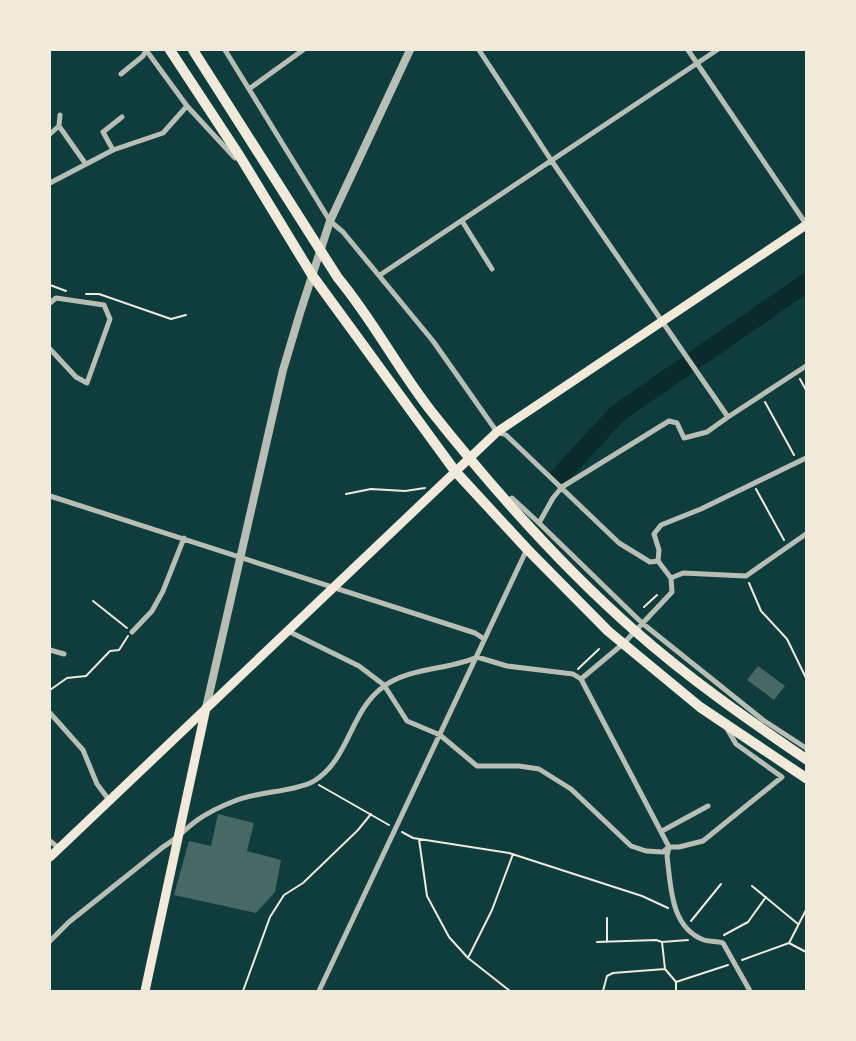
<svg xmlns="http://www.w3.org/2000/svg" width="856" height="1041" viewBox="0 0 856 1041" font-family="'Golos Text',sans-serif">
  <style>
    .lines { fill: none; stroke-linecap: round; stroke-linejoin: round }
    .river { stroke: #0a2a2b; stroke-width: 19 }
    .building { fill: #486865 }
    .path { stroke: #f1e9da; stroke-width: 2 }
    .minor { stroke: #b8beb3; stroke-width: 5 }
    .tertiary { stroke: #b8beb3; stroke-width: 8 }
    .secondary { stroke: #f1e9da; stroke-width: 9 }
    .trunk { stroke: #f1e9da; stroke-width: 10 }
  </style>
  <rect width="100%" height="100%" fill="#0f3d3e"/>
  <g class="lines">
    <!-- river -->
    <path class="river" d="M559,477L618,413L806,283"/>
  </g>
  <!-- building -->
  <path class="building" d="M758,666L785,686L774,700L747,680Z
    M218,814L254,823L247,851L281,860L275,892L256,913L174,895L189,841L211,846Z"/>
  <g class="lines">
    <!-- path -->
    <path class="path" d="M50,285L66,291
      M86,294H99L171,319L186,315
      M800,379L806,390
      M765,402L794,455
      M756,489L784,540
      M346,494L371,489L405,491L425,488
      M749,583L761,611L787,639L806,678
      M93,601L127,628
      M644,607L657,595
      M578,669L599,649
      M50,690L67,678L86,676L110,651L119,650L128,636
      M319,785L389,825
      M402,832L413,838L509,853L642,896L668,908
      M419,839L427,896L449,937L468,958L510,991
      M752,886L798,924
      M806,910L789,943L806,952
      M607,918V942
      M691,921L721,884
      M724,935L748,922L766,897
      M597,942L656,940L662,942
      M468,958L492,910L513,854
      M742,960L789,943
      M665,969L676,982V991
      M676,982L728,965
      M243,991L270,917L284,895L303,883L358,830L371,814
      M603,991L607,976L613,973L665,969L662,942L688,940"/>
    <!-- minor -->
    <path class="minor" d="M146,50L187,106
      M225,50L330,221L343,232L433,341L497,432L506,435L619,543L650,562L658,561
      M479,50L551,160L728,417L806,366
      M688,50L806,224
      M121,74L143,56L146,50
      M249,89L303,50
      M60,115L59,126L85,163
      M50,134L59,126
      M113,150L103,132L122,117
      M50,183L113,150L163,133L187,106L235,158L239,155
      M462,221L492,269
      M380,275L717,50
      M50,303L56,298L104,305L110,319L87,383L76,377L50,349
      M50,496L475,633L484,639
      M507,502L512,498L539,523L553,498L562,487L669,421L677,423L684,438L707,432L728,417
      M539,523L642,623L763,720L806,748
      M671,578L683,573L746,576L806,534
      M288,631L359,666L384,685L407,721L440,735L477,766H519L539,769L571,789L631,846L646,851L663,852L669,847H679L703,841L782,777L736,744L726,727
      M132,632L152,611L163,591L184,538
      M50,650L64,654
      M581,679L624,643L672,592L671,578L658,561L659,550L654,534L661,525L701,509L806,458
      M50,713L83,750L97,784L109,800
      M662,831L708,806
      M50,841L59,848
      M50,941L69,922L163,847C177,839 184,830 196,821C207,813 224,805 237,800C257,792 298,791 314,781C349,760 350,711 383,687C409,667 450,670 477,657L507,666L573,674L581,679L669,847L667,856C671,886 670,927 704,940C710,942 717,941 723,943L750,991
      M319,991L527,549"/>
    <!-- tertiary -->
    <path class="tertiary" d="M206,708L283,370L300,313L330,221L410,50"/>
    <!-- secondary -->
    <path class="secondary" d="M50,857L497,432L806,225
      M145,991L206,708"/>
    <!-- trunk -->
    <path class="trunk" d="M170,50L239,155L312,275L455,471L527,549L608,631L700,707L806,778
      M193,50L338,278C373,320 398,369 431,411C493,489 559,564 634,630C688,678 747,719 806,759"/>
  </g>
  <!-- border -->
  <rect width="856" height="1041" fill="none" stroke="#f1e9da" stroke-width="102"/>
</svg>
